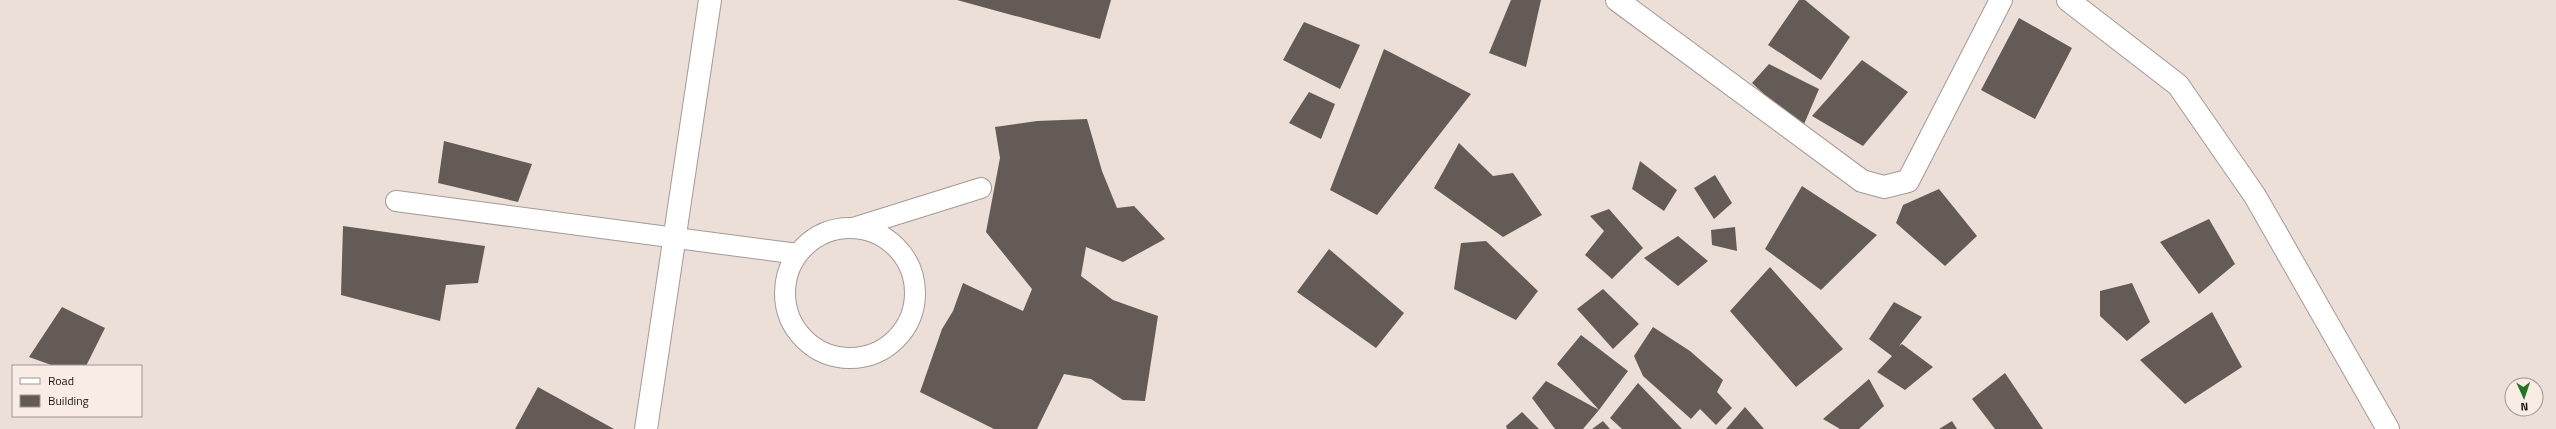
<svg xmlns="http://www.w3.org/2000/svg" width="2556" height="429" viewBox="0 0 2556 429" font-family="'Titillium Web',sans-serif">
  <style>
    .building { fill: #655b56 }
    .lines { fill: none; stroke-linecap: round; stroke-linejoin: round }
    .lane-casing { stroke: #a59a93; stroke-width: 22 }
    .street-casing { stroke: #a59a93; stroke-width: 24 }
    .lane { stroke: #fff; stroke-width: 20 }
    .street { stroke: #fff; stroke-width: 22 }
  </style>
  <rect width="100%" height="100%" fill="#ebdfd8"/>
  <!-- building -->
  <path class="building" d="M957,0H1111L1100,39Z
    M1511,0H1541L1526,67L1489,53Z
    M1799,0H1805L1850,37L1821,80L1768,45Z
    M2019,18L2072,48L2035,119L1981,90Z
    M1304,22L1360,45L1340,89L1283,60Z
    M1384,49L1471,94L1377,215L1330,190Z
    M1862,60L1908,92L1863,146L1812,116Z
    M1769,64L1819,89L1802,129L1752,83Z
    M1309,92L1335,104L1321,139L1289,123Z
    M1087,119L1102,171L1117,208L1134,206L1165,239L1123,262L1086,247L1081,276L1113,300L1158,316L1145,401L1123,400L1091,379L1064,374L1037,429H994L920,392L942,329L953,311L963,283L1023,311L1032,289L986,232L1000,158L995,127L1037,121Z
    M444,141L532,164L518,202L438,183Z
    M1459,143L1493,176L1513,173L1542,215L1503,237L1434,188Z
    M1640,161L1677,190L1664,211L1632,189Z
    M1715,175L1732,203L1714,219L1694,188Z
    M1802,186L1877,235L1821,290L1765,249Z
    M1939,189L1977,236L1945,266L1896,223L1903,205Z
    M1609,209L1643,248L1612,279L1585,255L1604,231L1590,216Z
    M2209,219L2235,264L2199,294L2160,242Z
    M343,226L485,246L478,283L446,285L440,321L341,295Z
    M1735,227L1737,251L1712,245L1711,230Z
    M1678,236L1708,261L1678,286L1644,258Z
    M1486,241L1538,291L1516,320L1454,289L1461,243Z
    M1329,249L1404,313L1376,348L1297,292Z
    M1770,267L1843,349L1796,387L1730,311Z
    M2132,283L2150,322L2127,341L2100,316V291Z
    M1603,289L1639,324L1613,349L1577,309Z
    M1894,302L1922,317L1899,346L1902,344L1933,367L1905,390L1877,372L1892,356L1869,339Z
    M62,307L105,328L86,366H54L29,357Z
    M2212,312L2242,367L2185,404L2140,360Z
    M1653,327L1690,351L1723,380L1717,392L1732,408L1716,425L1700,409L1691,419L1643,376L1634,356Z
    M1581,335L1628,371L1599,410L1557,364Z
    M2005,373L2043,429H1995L1972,399Z
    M1869,379L1884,406L1859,429H1840L1823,419Z
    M1546,381L1599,410L1583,429H1555L1532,398Z
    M1638,383L1682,429H1622L1610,418Z
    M538,387L614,429H515Z
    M1745,407L1764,429H1726Z
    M1522,412L1539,429H1507L1506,426Z
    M1603,421L1610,429H1592Z
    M1952,421L1957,429H1939Z"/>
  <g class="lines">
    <!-- lane casing -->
    <g class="lane-casing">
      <path id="lane" d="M396,201L798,254
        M853,228L981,188
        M785 293a65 65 0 1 1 130 0a65 65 0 1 1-130 0Z"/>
    </g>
    <!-- street casing -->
    <g class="street-casing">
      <path id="street" d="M1617,0L1862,181L1884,187L1908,181L2001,0
        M2068,0L2178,85L2255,196L2388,429
        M646,429L710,0"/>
    </g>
    <!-- lane -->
    <use href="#lane" class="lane"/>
    <!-- street -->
    <use href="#street" class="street"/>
  </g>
  <!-- legend -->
  <rect x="12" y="365" width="130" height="52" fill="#f8ece5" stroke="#9f9691"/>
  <rect x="20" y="378" width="20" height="6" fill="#ffffff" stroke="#9f9691"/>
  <text x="48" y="385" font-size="12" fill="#1a1614">Road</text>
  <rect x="20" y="395" width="20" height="12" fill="#655b56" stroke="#9f9691"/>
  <text x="48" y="405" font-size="12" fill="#1a1614">Building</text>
  <!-- north arrow -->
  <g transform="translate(2524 397) rotate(177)"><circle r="19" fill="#f8ece5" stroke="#9f9691"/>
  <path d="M0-3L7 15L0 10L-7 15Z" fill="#207621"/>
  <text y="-6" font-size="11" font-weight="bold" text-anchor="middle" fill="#1a1614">N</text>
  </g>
</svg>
